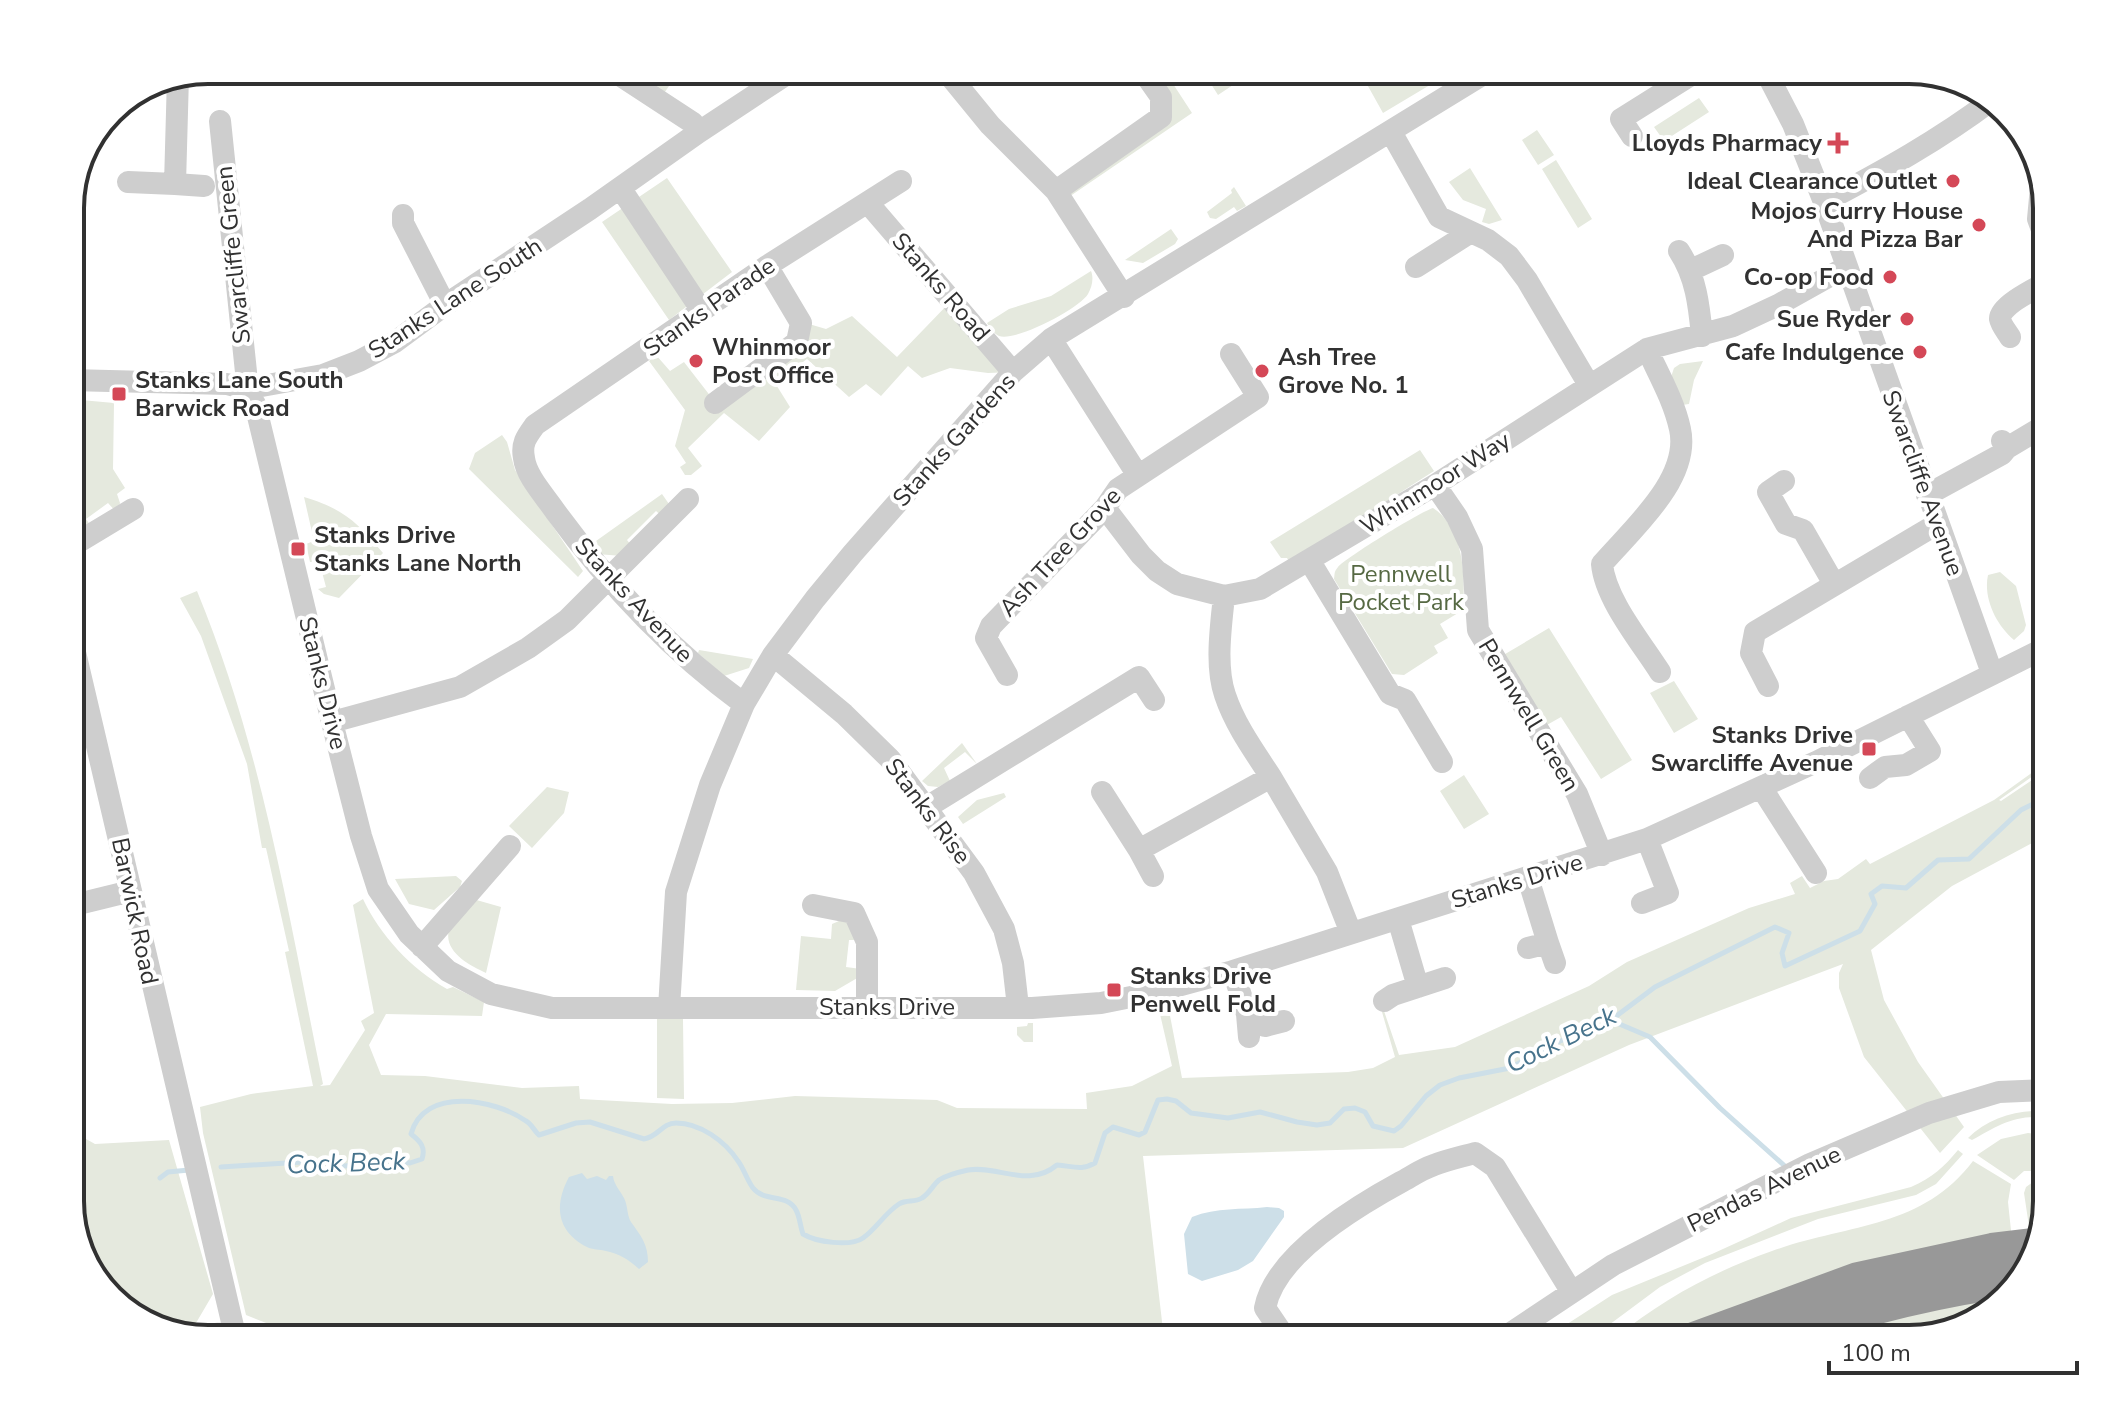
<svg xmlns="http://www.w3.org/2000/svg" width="2117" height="1409" viewBox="0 0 2117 1409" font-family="'Nunito Sans',sans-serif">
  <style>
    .green { fill: #e5e9de }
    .water { fill: #cddfe8 }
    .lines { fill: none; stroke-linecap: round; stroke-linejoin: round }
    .stream { stroke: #cddfe8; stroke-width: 5 }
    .minor { stroke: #cecece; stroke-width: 22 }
    .highway { stroke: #989898; stroke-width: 34 }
    .poi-dot { fill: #d44857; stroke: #fff; stroke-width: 3 }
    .labels { text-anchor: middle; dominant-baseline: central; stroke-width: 8; stroke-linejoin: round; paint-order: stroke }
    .poi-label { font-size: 24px; font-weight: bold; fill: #313131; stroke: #fff; text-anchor: end }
    .street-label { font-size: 24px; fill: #313131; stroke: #fff }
    .park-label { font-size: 24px; fill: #566943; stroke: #fff }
    .water-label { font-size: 26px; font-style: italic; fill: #47738c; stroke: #fff }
    .rim { fill: none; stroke: #313131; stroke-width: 4 }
  </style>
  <rect width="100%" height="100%" fill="#fff"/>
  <!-- green -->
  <path class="green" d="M612,70H680L658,102Z
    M1142,70H1164L1192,113L1063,201L1056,191L1161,117Z
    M1359,70H1455L1383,113Z
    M1232,71L1239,81L1218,95L1211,84Z
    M1699,98L1709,112L1664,141L1654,127Z
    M1537,130L1554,155L1538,165L1522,140Z
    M1556,160L1592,219L1578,228L1542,169Z
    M1470,168L1502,220L1489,224L1482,222L1486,209L1463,200L1449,182Z
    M667,178L732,272L669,320L602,222Z
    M1234,187L1246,206L1237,211L1234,207L1216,219L1210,218L1207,212L1232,193L1231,190Z
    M1171,229L1178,239L1175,244L1143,263L1125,260Z
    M1091,271C1094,278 1092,287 1088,294C1080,308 1016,342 999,336C994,334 990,328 987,323L1009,309L1051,296Z
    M952,300L1013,372L988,373L950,368L922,378L908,366L881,396L866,384L849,397L807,359L775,383L790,407L759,441L724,413L688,448L702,466L691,475H685L680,467L686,463L675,446L685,410L649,361L656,355L670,371L684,362L715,402L809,324L826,329L852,316L897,357Z
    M1703,361L1694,380L1689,404L1682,405L1670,380L1674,368L1680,364Z
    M70,399L114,403L113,469L125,488L117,494L120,503L117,513L108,503L86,519L93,529L83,532L70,528Z
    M502,435L507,442L515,470L583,571L578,577L469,469L475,453Z
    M1420,450L1434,471L1290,563L1287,558H1281L1270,542Z
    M662,494L669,504L666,520L656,511L627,540L635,550L622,556L597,554L589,546Z
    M304,497C344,509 357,522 383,553L339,598L324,594L318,589L326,587L319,561L310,562L306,544L314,541Z
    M1433,508C1465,529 1465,577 1463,610L1440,624L1448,638L1434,646L1438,653L1404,675L1392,674L1334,579C1335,572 1334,572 1338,567C1347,557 1420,512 1433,508Z
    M2000,572L2016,586L2026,625L2024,631L2014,640C1996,625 1983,598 1988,575Z
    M197,591C262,748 289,918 323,1084L320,1086L330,1085L365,1030L361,1021L374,1013L353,905L363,899C380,935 411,969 447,989L453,987L484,1002L482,1016L386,1014L369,1045L381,1075L425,1076L522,1088L579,1086L580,1099L672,1104L732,1103L795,1096L937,1100L957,1108L1087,1109L1086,1093L1132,1086L1172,1066L1157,1001L1167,1000L1182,1078L1348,1072L1373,1068L1395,1057L1382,1012L1384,1011L1399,1055L1455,1047L1589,986L1627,962L1749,908L1795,894L1790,883L1802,876L1810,888L1824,881L1838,879L1866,859L1870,864L1994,800L2047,762V766L1999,800L2001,801L2047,770V835L1952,886L1871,950L1884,1000L1918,1062L1964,1127L1940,1153L1864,1057L1839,988V973L1843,964L1629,1045L1403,1148L1143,1156L1164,1339H307L246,1315L203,1133L200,1107L251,1094L313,1086L285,952L289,951L266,848H262L247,764L201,636L180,598Z
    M1549,628L1632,760L1601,779L1561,717L1538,730L1495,660Z
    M699,650L753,659L749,668L724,676L698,653Z
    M1674,681L1698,719L1674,733L1650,693Z
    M962,743L977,764L965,752L944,768L950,781L938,787L928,786L922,781Z
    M1464,775L1489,814L1464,829L1440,791Z
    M547,787L569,792L564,813L532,848L509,826Z
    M1004,793L1006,797L963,824L958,817L977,800Z
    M456,876L462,881L460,887L434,910L409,904L395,879Z
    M473,899L501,907L486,973C468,965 439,949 451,925C456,915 467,907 473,899Z
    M846,918L860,940H849L846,967L861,969L859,977L835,991L796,990L801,936L831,939L832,924Z
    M657,1019H683L684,1099L657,1098Z
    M1028,1023H1033V1042H1024L1017,1035V1027L1027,1026Z
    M2033,1111L2047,1113V1118C2017,1113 1997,1126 1972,1140L1968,1138C1985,1121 2009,1112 2033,1111Z
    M70,1130L95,1144L169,1140L213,1294L196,1323L183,1324L168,1320L89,1270L70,1209Z
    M2028,1133L2047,1135V1171H2024L2014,1180L1977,1155L2001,1139Z
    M1958,1150L1963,1154L1936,1184L1916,1195L1818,1219L1705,1263L1660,1287L1590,1339H1544L1612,1295L1712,1254L1791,1218L1911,1187C1932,1178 1944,1167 1958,1150Z
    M1973,1161L2011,1184L2008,1202L2012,1240L1707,1321L1668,1339H1613C1666,1298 1708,1274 1772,1251C1846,1224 1922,1229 1973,1161Z
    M2033,1182L2047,1184V1201L2037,1233H2030L2024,1193L2026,1187Z
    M2013,1287L1978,1321L1909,1339H1805Z"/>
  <!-- water -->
  <path class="water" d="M582,1173L587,1179L597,1176L606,1180L609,1176H613C614,1185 620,1190 624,1198C628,1206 627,1216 631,1222C641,1236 648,1244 648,1262L639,1269C628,1259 620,1254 606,1251C600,1249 592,1250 587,1247C556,1231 554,1205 569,1177Z
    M1267,1207L1279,1208L1284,1211V1217L1253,1261L1238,1270L1202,1281L1188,1274L1184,1234L1192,1217C1217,1207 1241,1210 1267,1207Z"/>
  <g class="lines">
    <!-- stream -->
    <path class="stream" d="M1610,1020L1650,1037L1720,1108L1787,1168
      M221,1167L319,1161L342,1166L366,1165L393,1160L410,1163L422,1159C426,1147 420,1141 411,1134C424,1086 495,1099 526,1121C532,1124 534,1131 539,1135L576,1123L590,1122L644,1139C658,1137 662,1123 676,1123C700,1123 725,1141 738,1161C744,1169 747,1180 753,1188C765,1203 787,1193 796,1210C800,1217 800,1226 803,1234C816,1242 850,1247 863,1238C876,1229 885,1213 899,1204C907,1199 914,1203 922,1198C929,1194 933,1185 939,1180C947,1175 959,1172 968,1170C998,1165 1028,1189 1057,1165C1073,1166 1081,1171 1095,1163L1105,1133L1113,1127L1139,1135L1145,1132L1158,1100L1167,1099L1176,1101L1191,1113L1228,1118L1260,1112L1297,1122L1317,1125L1330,1123L1344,1109L1355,1108L1365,1112L1373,1126L1394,1131L1401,1126L1426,1096L1440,1085L1459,1078L1510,1068L1560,1041L1603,1026L1655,987L1775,927L1789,933L1782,953L1785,966L1860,931L1875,904L1871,894L1882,886L1906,888L1938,860L1969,859L2021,810L2047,797
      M160,1178L168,1172L189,1170
      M1905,1339L1949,1328"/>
    <!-- minor -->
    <path class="minor" d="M612,70L693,123L699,132
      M945,70L990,125L1056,191L1124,297
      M1765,70L1793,124L1824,202L1992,673
      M220,121L246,372L245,389
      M2021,131L2031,147
      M1391,132L1439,217L1488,240L1509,256L1527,280L1589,385
      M1632,136L1621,119L1699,70
      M128,182L175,184L178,76
      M175,184L204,186
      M2041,187L2038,219L2047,243
      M621,189L702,311
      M1056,191L1161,117V97L1142,70
      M1824,202C1883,171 1939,140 1992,100
      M868,203L1013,372
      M403,215V223L445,305
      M1679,251C1696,277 1699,305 1702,336
      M1416,267L1471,232
      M1691,270L1723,255
      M2010,337C2007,332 2001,325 2000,319C1999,306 2036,288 2047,282
      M1051,339L1137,474
      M1647,349C1659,375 1674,401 1680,429C1691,479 1632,529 1602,564C1605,599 1641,642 1660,672
      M70,380L227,384L245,389L323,375L359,361L395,342L445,305L590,209L699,132L793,70
      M245,389L255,404L332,722L361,836L378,889L409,934L448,971L491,994L552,1008H1032L1101,1003L1156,992L1233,971L1647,839L1816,762L2047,647
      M715,403L797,342L801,323L767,266
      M2002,441L2007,448L2047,424
      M1784,481L1768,492L1786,524L1803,530L1834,584
      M1435,485L1457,517L1472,549L1478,630L1577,794L1602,855
      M1927,495L2002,454L2007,448
      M1105,508L1141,555L1157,571L1177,584L1224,596L1260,589L1435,485L1647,349L1733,326L1778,305L1846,267
      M70,547L133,509
      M1309,560L1390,694L1405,700L1442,762
      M1224,596C1221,626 1215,666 1225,695C1235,725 1254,751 1271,777
      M70,631L236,1339
      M773,655L844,714L890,759L974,873L1004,929L1013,963L1018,1007
      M1007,675L986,638L991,626L1105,508L1118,489L1258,397L1231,354
      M1768,686L1751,653L1755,632L1937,524
      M744,704C670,650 609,585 555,511C545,496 526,476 524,458C521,443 527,436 535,425L767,266L901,181
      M332,722L460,687L528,648L567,620L688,499
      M1870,778L1885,767L1906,765L1930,751L1908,716
      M1761,787L1816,873
      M1102,792L1139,850L1271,777L1327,872L1351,933
      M927,807L1139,677L1154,700
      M1139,850L1153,876
      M1642,903L1668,893L1647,839
      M813,905L854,913L867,942V1008
      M70,906L131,891
      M1398,919L1418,987
      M1548,943L1555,963
      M422,947L510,846
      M1528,948L1548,943L1528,878
      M1233,971L1247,1014L1249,1037
      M1384,1001L1393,995L1445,978
      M669,1008L676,892L710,785L744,704L773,655L815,599L853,553L1013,372L1051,339L1490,70
      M1248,1021L1265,1026L1284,1021
      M130,1314L134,1317
      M198,1336L234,1332
      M1286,1339L1265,1308C1275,1255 1357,1206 1401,1182C1412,1176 1422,1169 1434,1165C1447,1160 1461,1157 1475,1153L1495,1167L1571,1291
      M1502,1339L1613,1265L1810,1164L1929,1113L1999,1092L2047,1090"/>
    <!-- highway -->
    <path class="highway" d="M1694,1339L1858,1279L1992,1250L2034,1245
      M1771,1339C1853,1311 1937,1289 2023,1279"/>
  </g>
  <!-- markers -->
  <g class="poi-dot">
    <path d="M1834 131h8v8h8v8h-8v8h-8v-8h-8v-8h8z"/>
    <circle cx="1953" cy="181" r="8"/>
    <circle cx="1979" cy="225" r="8"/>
    <circle cx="1890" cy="277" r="8"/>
    <circle cx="1907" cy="319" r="8"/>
    <circle cx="1920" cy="352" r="8"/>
    <circle cx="696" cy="361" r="8"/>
    <circle cx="1262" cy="371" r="8"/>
    <rect x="111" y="386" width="16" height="16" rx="4"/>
    <rect x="290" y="541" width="16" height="16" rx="4"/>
    <rect x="1861" y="741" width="16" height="16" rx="4"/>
    <rect x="1106" y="982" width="16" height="16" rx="4"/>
  </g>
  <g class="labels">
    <!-- poi labels -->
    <g class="poi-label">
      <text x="1822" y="143">Lloyds Pharmacy</text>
      <text x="1937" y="181">Ideal Clearance Outlet</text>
      <text x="1963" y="211">Mojos Curry House<tspan x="1963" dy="28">And Pizza Bar</tspan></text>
      <text x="1874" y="277">Co-op Food</text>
      <text x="1891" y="319">Sue Ryder</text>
      <text x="712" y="347" text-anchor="start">Whinmoor<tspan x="712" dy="28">Post Office</tspan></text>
      <text x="1904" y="352">Cafe Indulgence</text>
      <text x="1278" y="357" text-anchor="start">Ash Tree<tspan x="1278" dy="28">Grove No. 1</tspan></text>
      <text x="135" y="380" text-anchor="start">Stanks Lane South<tspan x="135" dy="28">Barwick Road</tspan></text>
      <text x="314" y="535" text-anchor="start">Stanks Drive<tspan x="314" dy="28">Stanks Lane North</tspan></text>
      <text x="1853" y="735">Stanks Drive<tspan x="1853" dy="28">Swarcliffe Avenue</tspan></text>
      <text x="1130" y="976" text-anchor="start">Stanks Drive<tspan x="1130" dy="28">Penwell Fold</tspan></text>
    </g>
    <!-- street labels -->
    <g class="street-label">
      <text transform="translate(233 255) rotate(-96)">Swarcliffe Green</text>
      <text transform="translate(941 287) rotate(49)">Stanks Road</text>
      <text transform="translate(455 298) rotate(-33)">Stanks Lane South</text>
      <text transform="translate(709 307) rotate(-35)">Stanks Parade</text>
      <text transform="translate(954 440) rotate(-48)">Stanks Gardens</text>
      <text transform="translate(1435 483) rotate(-32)">Whinmoor Way</text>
      <text transform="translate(1923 483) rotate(70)">Swarcliffe Avenue</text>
      <text transform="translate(1060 552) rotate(-47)">Ash Tree Grove</text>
      <text transform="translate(634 600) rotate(47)">Stanks Avenue</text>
      <text transform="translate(323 683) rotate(76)">Stanks Drive</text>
      <text transform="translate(1529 715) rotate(59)">Pennwell Green</text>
      <text transform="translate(928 811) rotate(53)">Stanks Rise</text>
      <text transform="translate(1517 881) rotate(-17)">Stanks Drive</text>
      <text transform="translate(135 911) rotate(78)">Barwick Road</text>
      <text x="887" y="1007">Stanks Drive</text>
      <text transform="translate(1764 1189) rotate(-26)">Pendas Avenue</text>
    </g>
    <!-- park labels -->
    <g class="park-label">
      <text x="1401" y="574">Pennwell<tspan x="1401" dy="28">Pocket Park</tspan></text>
    </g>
    <!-- water labels -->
    <g class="water-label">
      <text transform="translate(1561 1040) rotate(-26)">Cock Beck</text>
      <text transform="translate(346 1163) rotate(-2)">Cock Beck</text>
    </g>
  </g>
  <!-- crop -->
  <path d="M0 0H2117V1409H0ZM208 84H1909A124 124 0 0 1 2033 208V1201A124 124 0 0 1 1909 1325H208A124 124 0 0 1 84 1201V208A124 124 0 0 1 208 84Z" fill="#fff" fill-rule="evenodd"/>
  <path class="rim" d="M208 84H1909A124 124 0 0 1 2033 208V1201A124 124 0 0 1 1909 1325H208A124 124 0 0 1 84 1201V208A124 124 0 0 1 208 84Z"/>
  <!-- scale -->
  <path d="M1829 1361v12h248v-12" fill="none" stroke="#313131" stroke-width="4"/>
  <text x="1841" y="1361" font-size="24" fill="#313131" stroke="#ffffff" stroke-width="6" paint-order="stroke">100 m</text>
</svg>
